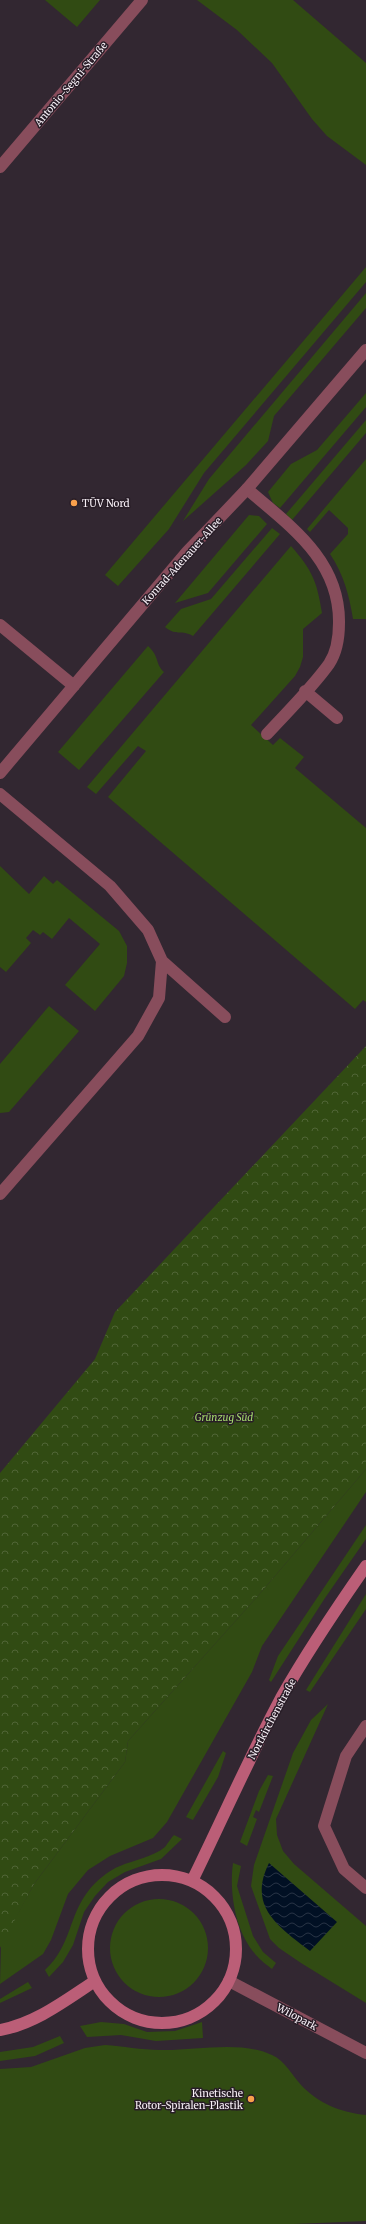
<svg xmlns="http://www.w3.org/2000/svg" width="366" height="2224" viewBox="0 0 366 2224" font-family="Merriweather,serif">
  <style>
    .green { fill: #314b13 }
    .forest { fill: url(#forest-crowns) }
    .water { fill: url(#water-waves) }
    .lines { fill: none; stroke-linecap: round; stroke-linejoin: round }
    .lane { stroke: #884d5c; stroke-width: 12 }
    .street { stroke: #884d5c; stroke-width: 12 }
    .secondary { stroke: #bb5e77; stroke-width: 12 }
    .poi-dot { fill: #f9a04c; stroke: #281d27; stroke-width: 1.5 }
    .labels { text-anchor: middle; dominant-baseline: central; stroke-width: 3; stroke-linejoin: round; paint-order: stroke }
    .street-label { font-size: 10px; fill: #f8f0f7; stroke: #281d27 }
    .poi-label { font-size: 10px; fill: #f8f0f7; stroke: #281d27; text-anchor: start }
    .park-label { font-size: 10px; font-style: italic; fill: #a5db6e; stroke: #281d27 }
  </style>
  <defs>
    <pattern id="forest-crowns" width="20" height="18" patternUnits="userSpaceOnUse"><rect width="20" height="18" fill="#314b13"/><path d="M2 6a3 3 0 1 1 6 0M12 15a3 3 0 1 1 6 0" fill="none" stroke="#506536"/></pattern>
    <pattern id="water-waves" width="16" height="10" patternUnits="userSpaceOnUse"><rect width="16" height="10" fill="#011024"/><path d="M0 5q4-4 8 0t8 0" fill="none" stroke="#273345"/></pattern>
  </defs>
  <rect width="100%" height="100%" fill="#322731"/>
  <!-- green -->
  <path class="green" d="M45,0H100L77,27Z
    M197,0H293L366,63V165L327,136L312,119L272,63L237,30Z
    M366,267V282L204,473L169,529L118,586L105,575Z
    M366,293V308L274,416L268,441L246,465L183,521L209,479Z
    M366,393V407L280,508L273,503L268,492L291,464L317,450Z
    M366,420V433L292,520L286,514Z
    M366,459V619H353C349,595 344,575 330,554L348,534V528L329,510L310,532L307,529Z
    M249,515L259,516L267,524L208,593L175,603Z
    M272,528L280,534L193,636C181,629 178,637 165,627L181,609L211,599Z
    M291,546C312,570 317,581 322,613L303,629V657L300,667L295,676L251,725L273,745L280,738L304,757L295,768L366,828V1002L363,1000L355,1009L108,797L146,751L138,746L96,794L87,787Z
    M148,646C160,657 155,664 164,672L79,770L58,752Z
    M0,866L29,894L44,876L53,884L57,880L119,931L127,946V963L124,976L95,1011L65,985L100,944L69,918L52,939L43,932L40,935L33,930L26,938L31,943L6,972L0,967Z
    M49,1006L79,1031L9,1112L0,1113V1064Z
    M366,1469V1492L262,1646L252,1672L167,1822L153,1838L110,1856L88,1870L68,1894L51,1940L43,1954L0,1984L1,1944L34,1884L125,1762L128,1741L257,1597Z
    M366,1525V1539L325,1598L271,1682L269,1680L278,1656Z
    M366,1594V1609L310,1692L306,1690Z
    M328,1704L276,1819L277,1835L283,1851L294,1864L366,1926V2003L301,1963L279,1948L270,1939L251,1886L254,1865L293,1753L311,1720Z
    M223,1751L226,1753L218,1777L193,1820L186,1817Z
    M268,1775L273,1776L259,1812L256,1810L253,1817L257,1819L247,1846L240,1842L259,1791Z
    M174,1835L182,1839L161,1859L125,1872L108,1882L95,1896L84,1912L73,1945L63,1962L49,1977L45,1970C72,1945 68,1916 89,1890C96,1881 109,1870 120,1866C134,1860 153,1857 165,1847C168,1843 171,1838 174,1835Z
    M233,1863L241,1866L237,1886L253,1936L263,1952L276,1963L272,1969C267,1965 260,1960 256,1955C235,1932 229,1892 233,1863Z
    M110 1948a49 49 0 1 1 98 0a49 49 0 1 1-98 0Z
    M28,1982L32,1988L0,2003V1999Z
    M101,2022L124,2024L147,2032L175,2031L202,2022L203,2038L156,2041L121,2035L87,2037L80,2026Z
    M60,2036L64,2043L35,2056L0,2061V2052L33,2047Z
    M105,2045C123,2046 141,2050 160,2050C194,2051 240,2040 272,2055C285,2061 292,2075 301,2085C319,2104 340,2112 366,2115V2221L294,2224H0V2069L31,2067L85,2048Z"/>
  <!-- forest -->
  <path class="forest" d="M366,1046V1469L257,1597L128,1741L125,1762L34,1884L0,1948V1473L95,1359L115,1312Z"/>
  <!-- water -->
  <path class="water" d="M269,1863L337,1922L310,1951C279,1927 247,1907 269,1863Z"/>
  <g class="lines">
    <!-- lane -->
    <path class="lane" d="M247,489C290,526 340,560 339,623C339,636 337,652 329,664C311,689 288,711 267,734
      M305,691L337,718
      M0,794L110,886L148,930L162,961L159,998L138,1036L0,1194
      M162,961L225,1017
      M366,1726L346,1756L324,1826L344,1869L366,1888
      M229,1981L366,2053"/>
    <!-- street -->
    <path class="street" d="M0,167L142,0
      M0,625L74,686
      M0,773L187,552L247,489L366,350"/>
    <!-- secondary -->
    <path class="secondary" d="M88 1949a74 74 0 1 1 148 0a74 74 0 1 1-148 0Z
      M192,1881C222,1820 249,1758 281,1698C307,1652 336,1609 366,1566
      M0,2030C35,2024 66,2000 95,1981"/>
  </g>
  <!-- markers -->
  <g class="poi-dot">
    <circle cx="74" cy="503" r="4"/>
    <circle cx="251" cy="2099" r="4"/>
  </g>
  <g class="labels">
    <!-- street labels -->
    <g class="street-label">
      <text transform="translate(71 84) rotate(-50)">Antonio-Segni-Straße</text>
      <text transform="translate(182 561) rotate(-48)">Konrad-Adenauer-Allee</text>
      <text transform="translate(272 1719) rotate(-62)">Nortkirchenstraße</text>
      <text transform="translate(297 2017) rotate(28)">Wilopark</text>
    </g>
    <!-- poi labels -->
    <g class="poi-label">
      <text x="82" y="503">TÜV Nord</text>
      <text x="243" y="2093" text-anchor="end">Kinetische<tspan x="243" dy="12">Rotor-Spiralen-Plastik</tspan></text>
    </g>
    <!-- park labels -->
    <g class="park-label">
      <text x="224" y="1417">Grünzug Süd</text>
    </g>
  </g>
</svg>
